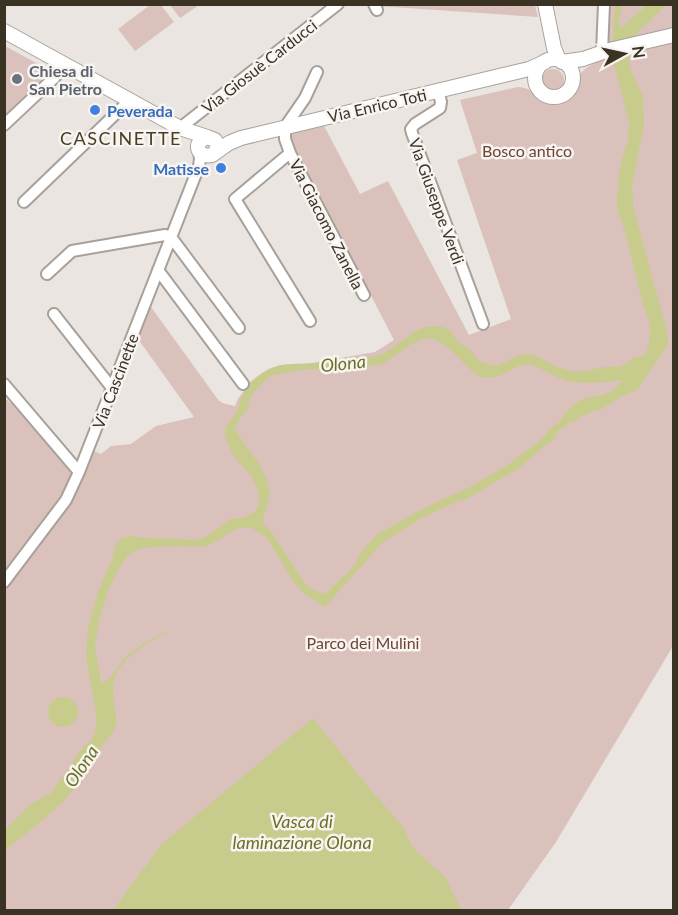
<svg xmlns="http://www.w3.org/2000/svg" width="678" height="915" viewBox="0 0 678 915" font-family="Lato,sans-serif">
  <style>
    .green { fill: #dac1bb }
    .water { fill: #c7cc8c; fill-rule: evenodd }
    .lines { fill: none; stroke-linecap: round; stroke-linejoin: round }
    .minor-casing { stroke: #a7a199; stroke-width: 14 }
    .tertiary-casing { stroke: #a7a199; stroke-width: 16 }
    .minor { stroke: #fff; stroke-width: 10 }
    .tertiary { stroke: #fff; stroke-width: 14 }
    .worship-dot { fill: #6b7280; stroke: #f7f4f1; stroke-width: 2 }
    .shop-dot { fill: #3f7fe0; stroke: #f7f4f1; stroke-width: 2 }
    .labels { text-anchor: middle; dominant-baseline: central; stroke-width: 5; stroke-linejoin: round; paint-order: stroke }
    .street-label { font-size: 16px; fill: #3a3223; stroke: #f7f4f1 }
    .worship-label { font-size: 16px; font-weight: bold; fill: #5b616d; stroke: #f7f4f1; text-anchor: start }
    .shop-label { font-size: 16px; font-weight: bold; fill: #366cbe; stroke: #f7f4f1; text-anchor: start }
    .park-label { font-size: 16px; fill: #6e4330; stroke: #f7f4f1 }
    .neighbourhood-label { font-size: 18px; letter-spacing: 1.5px; fill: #4a3d20; stroke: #f7f4f1 }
    .water-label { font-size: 18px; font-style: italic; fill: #6a7121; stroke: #f7f4f1 }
  </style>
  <rect width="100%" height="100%" fill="#eae5e1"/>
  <!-- green -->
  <path class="green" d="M150,5H161L174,22L135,51L118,29Z
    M170,5H199L180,18Z
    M363,5H535L538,17Z
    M601,5H673V646L556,842L508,910H5L4,397L10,403L12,402L69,467L81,464L94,451L101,454L111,446L131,444L156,426L194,417L138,339L147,312L148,313L151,307L219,401H221L222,403L235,406L238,399L250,382L269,369L280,365L307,364L375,352L394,340L291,141V132L323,124L360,194L388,181L469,335L511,319L457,160L477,153L460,100L518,87C534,88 534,97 547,100C571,106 572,82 584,70C588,66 595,63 600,61Z
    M5,46L49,70L43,79L5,116Z
    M542 80a11 11 0 1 1 22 0a11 11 0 1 1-22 0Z"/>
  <!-- water -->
  <path class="water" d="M616,5H622L619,19L620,28L647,5H666L635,35L629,58L630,68L643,97L644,125L632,186L634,210L665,324L668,339L667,346L637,390L620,397L602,409L595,410L579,418L576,421L569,423L557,432L556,439L551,441L519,468L465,500H460L420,519L382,543L325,607L322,606L318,602L304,594L293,581L267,538L252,528H242L237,529L211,544L203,547L178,546L142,548L129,554L118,570L109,588L99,621L95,646L101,683C113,680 115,669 123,660C135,647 150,640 166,631L167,632C148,643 119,658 114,681C112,688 114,696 114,703C115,713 119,721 114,730C111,736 107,740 103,744C100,748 99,753 97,757C94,764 87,773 82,779C61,808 32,829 5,850L4,831L28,806L51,793L84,746L93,738L96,726V713L86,657L88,627L98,592L111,561L116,544L122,538L135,536L140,538H154L195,540L205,537L232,518C238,519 248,517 253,513C261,507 259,502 258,493C255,475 243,469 233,455C232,453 226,438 225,434C224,424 234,419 237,411C240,405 240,399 243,394C253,375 271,365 291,364C311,364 331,361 350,358C359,357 368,359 377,356C398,349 412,325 437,326C453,327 452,337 461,344C465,347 469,348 472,352C475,356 477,360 482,362C501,372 508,356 525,354C536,353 548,363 558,367C581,376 586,369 607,367C612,366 617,368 621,366C627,364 631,358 636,357C639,356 642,356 645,355C653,338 651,322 643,305L625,231L617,210V200L620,166L628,140L629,121L612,57L614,17ZM426,338C442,338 456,355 467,366C471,370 476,375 482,377C501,383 516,361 530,365C543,368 554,377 568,381C584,385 608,382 623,380L612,391L602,395L586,398L575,403L565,413L560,422L551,428L538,443L524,452L509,464L470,487L422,509L378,534L372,540L358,556L357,561L349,571L325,594L311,589L304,582L271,531L263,523C263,513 269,505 269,495C270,468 244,449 235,427L243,414L246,412L249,406L248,401L254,392L270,376L299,370L365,367L383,364L410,345Z
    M48 712a15 15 0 1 1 30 0a15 15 0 1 1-30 0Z
    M313,718L373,793L403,826L413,848L446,878L461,910H114L126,892L162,844Z"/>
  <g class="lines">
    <!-- minor casing -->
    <g class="minor-casing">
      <path id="minor" d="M374,4L377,10
        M602,52L604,4
        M438,90L441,102L440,108L415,124L411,129L412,133L483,324
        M4,125L55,77L62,62
        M180,128L338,4
        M290,153L364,295
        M24,202L130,100
        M158,270L243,384
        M47,274L72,251L165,235L171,237L239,328
        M54,314L112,388
        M310,321L235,199L290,153L285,139V127L305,98L317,72
        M4,384L79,472
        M4,582L66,500L79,472L199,166L200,159L199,150"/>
    </g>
    <!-- tertiary casing -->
    <g class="tertiary-casing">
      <path id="tertiary" d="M545,4L554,48L559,60
        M4,31L180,128L207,137
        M535 78a19 19 0 1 1 38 0a19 19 0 1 1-38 0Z
        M562,62L583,59L609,50L674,35
        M215,153L218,145L215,140L207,137C192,142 197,158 212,155L229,143L241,138L529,69L545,62"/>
    </g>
    <!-- minor -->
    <use href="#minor" class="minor"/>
    <!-- tertiary -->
    <use href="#tertiary" class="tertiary"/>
  </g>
  <!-- markers -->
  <circle class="worship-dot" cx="17" cy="79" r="6"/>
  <g class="shop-dot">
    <circle cx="95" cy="110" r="6"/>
    <circle cx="221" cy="168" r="6"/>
  </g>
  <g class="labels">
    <!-- street labels -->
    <g class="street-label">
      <text transform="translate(259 66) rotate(-38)">Via Giosuè Carducci</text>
      <text transform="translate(377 105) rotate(-13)">Via Enrico Toti</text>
      <text transform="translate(437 201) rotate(70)">Via Giuseppe Verdi</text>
      <text transform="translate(327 224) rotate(63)">Via Giacomo Zanella</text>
      <text transform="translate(115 381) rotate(-69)">Via Cascinette</text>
    </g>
    <!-- worship labels -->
    <g class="worship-label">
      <text x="29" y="70">Chiesa di<tspan x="29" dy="18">San Pietro</tspan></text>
    </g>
    <!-- shop labels -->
    <g class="shop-label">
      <text x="107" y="110">Peverada</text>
      <text x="209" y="168" text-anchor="end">Matisse</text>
    </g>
    <!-- park labels -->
    <g class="park-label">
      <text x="527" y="150">Bosco antico</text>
      <text x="363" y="642">Parco dei Mulini</text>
    </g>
    <!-- neighbourhood labels -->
    <g class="neighbourhood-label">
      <text x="121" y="138">CASCINETTE</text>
    </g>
    <!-- water labels -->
    <g class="water-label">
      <text transform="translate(343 363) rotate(-6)">Olona</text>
      <text transform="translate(81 766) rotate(-56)">Olona</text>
      <text x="302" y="821">Vasca di<tspan x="302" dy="21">laminazione Olona</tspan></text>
    </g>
  </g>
  <!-- border -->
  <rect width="678" height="915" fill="none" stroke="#3a3223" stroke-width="12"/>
  <!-- north arrow -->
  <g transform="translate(624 54) rotate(82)" stroke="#f7f4f1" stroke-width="4.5" paint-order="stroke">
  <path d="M0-4.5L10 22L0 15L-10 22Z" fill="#3a3223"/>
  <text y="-9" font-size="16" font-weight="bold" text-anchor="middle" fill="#3a3223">N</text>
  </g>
</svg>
